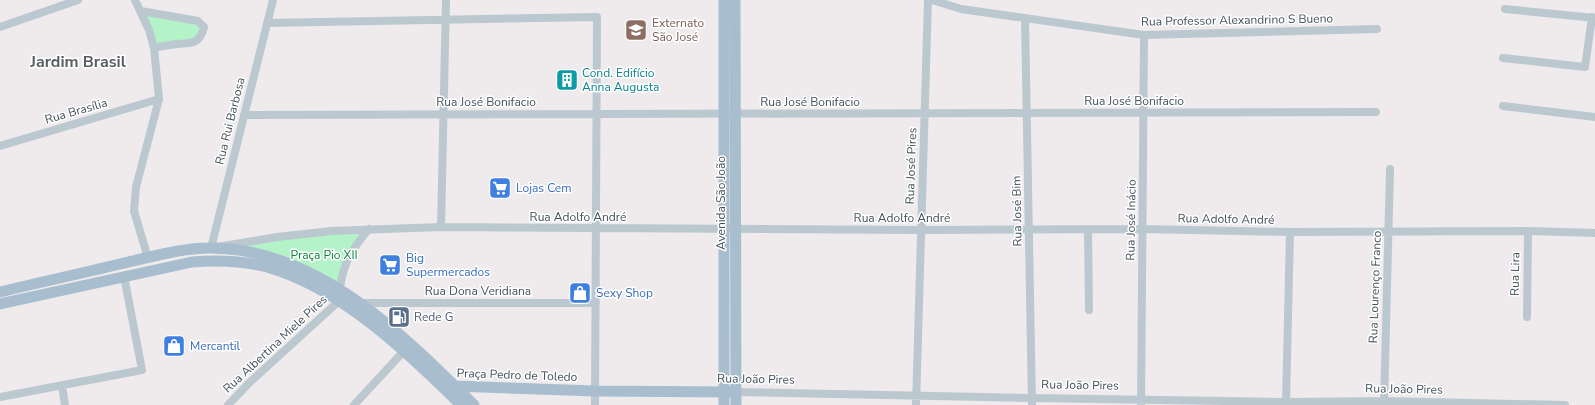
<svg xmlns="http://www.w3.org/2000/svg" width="1595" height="405" viewBox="0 0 1595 405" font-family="'Nunito Sans',sans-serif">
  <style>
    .green { fill: #b4f2c8 }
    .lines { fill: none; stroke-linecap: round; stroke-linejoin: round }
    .minor { stroke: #bbc8d0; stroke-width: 8 }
    .major { stroke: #a8bece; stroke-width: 11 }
    .labels { text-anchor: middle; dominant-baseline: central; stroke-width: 3; stroke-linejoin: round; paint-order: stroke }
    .street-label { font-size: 12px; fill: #43515b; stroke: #fff }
    .education-label { font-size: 12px; fill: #785e54; stroke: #fff; text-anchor: start }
    .culture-label { font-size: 12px; fill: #0d838f; stroke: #fff; text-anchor: start }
    .shop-label { font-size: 12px; fill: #366cbe; stroke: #fff; text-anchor: start }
    .park-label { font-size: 12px; fill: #0e813f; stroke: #fff }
    .service-label { font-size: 12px; fill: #4e5e75; stroke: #fff; text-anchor: start }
    .district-label { font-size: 16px; font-weight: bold; fill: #585d61; stroke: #fff }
  </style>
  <rect width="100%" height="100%" fill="#efebec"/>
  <!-- green -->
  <path class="green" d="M143,12L198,22L200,27L197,38L155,46Z
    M366,231L338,287L322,278L220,248L278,239Z"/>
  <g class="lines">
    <!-- minor -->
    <path class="minor" d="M135,0L149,30L154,48L159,99L136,187L134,211L148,258
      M273,0L211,248L277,237L331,231L441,227L921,230L1143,229L1290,232L1528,231L1595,233
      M932,0L961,9L1144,35L1377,29
      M1505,9L1595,18
      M141,11L198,21L204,27C200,44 192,43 177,44C169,45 162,46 154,48
      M1025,18L1032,405
      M267,23L597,17L595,405
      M0,27L78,0
      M1503,58L1585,67L1592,17
      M1503,106L1595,117
      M244,115L1376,112
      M0,146L159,99
      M441,227L446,0
      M1088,230L1089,310
      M361,303H596
      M1527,317L1528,231
      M62,385L65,405
      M736,392L1032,398L1286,402L1384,401L1565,405
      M0,397L142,370L124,276
      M1286,402L1290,232
      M228,405L250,382L339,301C340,270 349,252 369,229
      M354,405L403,352L405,347
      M916,405L928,0
      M1141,405L1144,35
      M1384,405L1390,169"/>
    <!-- major -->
    <path class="major" d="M735,0L736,405
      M0,292C41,282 83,273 124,263C152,257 181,248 210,248C317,248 404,335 474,405
      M0,304L192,262C217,260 243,261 267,267C341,288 407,352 461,405
      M453,386L595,391L731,392
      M724,405V0"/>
  </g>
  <!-- icons -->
  <defs>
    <g id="school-square" transform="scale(1.15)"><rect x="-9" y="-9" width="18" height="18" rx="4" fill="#8d6e63" stroke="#fff"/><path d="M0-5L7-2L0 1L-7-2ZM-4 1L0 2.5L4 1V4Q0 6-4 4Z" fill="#fff"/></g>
    <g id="building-square" transform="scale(1.15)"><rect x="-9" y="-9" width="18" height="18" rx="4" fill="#0f9aa8" stroke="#fff"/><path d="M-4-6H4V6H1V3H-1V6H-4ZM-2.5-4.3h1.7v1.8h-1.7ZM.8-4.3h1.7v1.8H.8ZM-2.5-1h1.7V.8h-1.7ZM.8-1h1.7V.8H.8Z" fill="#fff"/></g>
    <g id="supermarket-square" transform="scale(1.15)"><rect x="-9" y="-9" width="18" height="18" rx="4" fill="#3f7fe0" stroke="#fff"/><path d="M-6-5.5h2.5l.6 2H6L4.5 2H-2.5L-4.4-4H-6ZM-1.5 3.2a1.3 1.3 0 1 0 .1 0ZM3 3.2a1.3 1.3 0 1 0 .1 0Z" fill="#fff"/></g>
    <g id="shop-square" transform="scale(1.15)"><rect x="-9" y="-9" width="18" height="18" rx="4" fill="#3f7fe0" stroke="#fff"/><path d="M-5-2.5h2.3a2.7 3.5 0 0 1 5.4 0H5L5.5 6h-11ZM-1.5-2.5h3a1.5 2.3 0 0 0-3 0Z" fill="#fff"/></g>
    <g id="fuel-square" transform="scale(1.15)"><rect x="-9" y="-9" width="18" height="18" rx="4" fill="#5c6f8a" stroke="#fff"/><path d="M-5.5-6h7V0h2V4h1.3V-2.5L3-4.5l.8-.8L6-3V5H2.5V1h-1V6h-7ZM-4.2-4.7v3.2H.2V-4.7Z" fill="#fff"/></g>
  </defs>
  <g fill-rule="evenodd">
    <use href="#school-square" x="636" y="30"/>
    <use href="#building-square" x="567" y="80"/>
    <use href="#supermarket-square" x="500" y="188"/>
    <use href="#supermarket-square" x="390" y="265"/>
    <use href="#shop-square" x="580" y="293"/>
    <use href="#fuel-square" x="399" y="317"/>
    <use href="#shop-square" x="174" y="346"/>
  </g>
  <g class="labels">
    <!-- street labels -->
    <g class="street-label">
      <text transform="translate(1237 20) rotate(-1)">Rua Professor Alexandrino S Bueno</text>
      <text x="1134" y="101">Rua José Bonifacio</text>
      <text x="486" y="102">Rua José Bonifacio</text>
      <text x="810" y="102">Rua José Bonifacio</text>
      <text transform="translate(76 111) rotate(-16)">Rua Brasília</text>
      <text transform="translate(230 121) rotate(-76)">Rua Rui Barbosa</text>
      <text transform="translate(911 166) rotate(-88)">Rua José Pires</text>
      <text transform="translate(721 203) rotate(-90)">Avenida São João</text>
      <text transform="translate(1017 211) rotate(-91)">Rua José Bim</text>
      <text x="578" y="217">Rua Adolfo André</text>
      <text x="902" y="218">Rua Adolfo André</text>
      <text transform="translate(1226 219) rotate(1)">Rua Adolfo André</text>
      <text transform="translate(1131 220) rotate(-89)">Rua José Inácio</text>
      <text transform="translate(1515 274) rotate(-89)">Rua Lira</text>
      <text transform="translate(1375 287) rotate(-88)">Rua Lourenço Franco</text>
      <text x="478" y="291">Rua Dona Veridiana</text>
      <text transform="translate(275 344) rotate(-43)">Rua Albertina Miele Pires</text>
      <text transform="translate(517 375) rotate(2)">Praça Pedro de Toledo</text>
      <text transform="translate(756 379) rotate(1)">Rua João Pires</text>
      <text transform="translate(1080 385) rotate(1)">Rua João Pires</text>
      <text transform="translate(1404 389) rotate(1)">Rua João Pires</text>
    </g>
    <!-- education labels -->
    <g class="education-label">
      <text x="652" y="23">Externato<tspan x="652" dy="14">São José</tspan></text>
    </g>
    <!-- culture labels -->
    <g class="culture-label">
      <text x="582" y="73">Cond. Edifício<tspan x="582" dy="14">Anna Augusta</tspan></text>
    </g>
    <!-- shop labels -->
    <g class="shop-label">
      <text x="516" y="188">Lojas Cem</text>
      <text x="406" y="258">Big<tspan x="406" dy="14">Supermercados</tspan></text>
      <text x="596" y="293">Sexy Shop</text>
      <text x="190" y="346">Mercantil</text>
    </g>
    <!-- park labels -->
    <g class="park-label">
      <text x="324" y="255">Praça Pio XII</text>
    </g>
    <!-- service labels -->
    <g class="service-label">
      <text x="414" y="317">Rede G</text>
    </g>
    <!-- district labels -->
    <g class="district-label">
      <text x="78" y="62">Jardim Brasil</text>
    </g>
  </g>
</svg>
